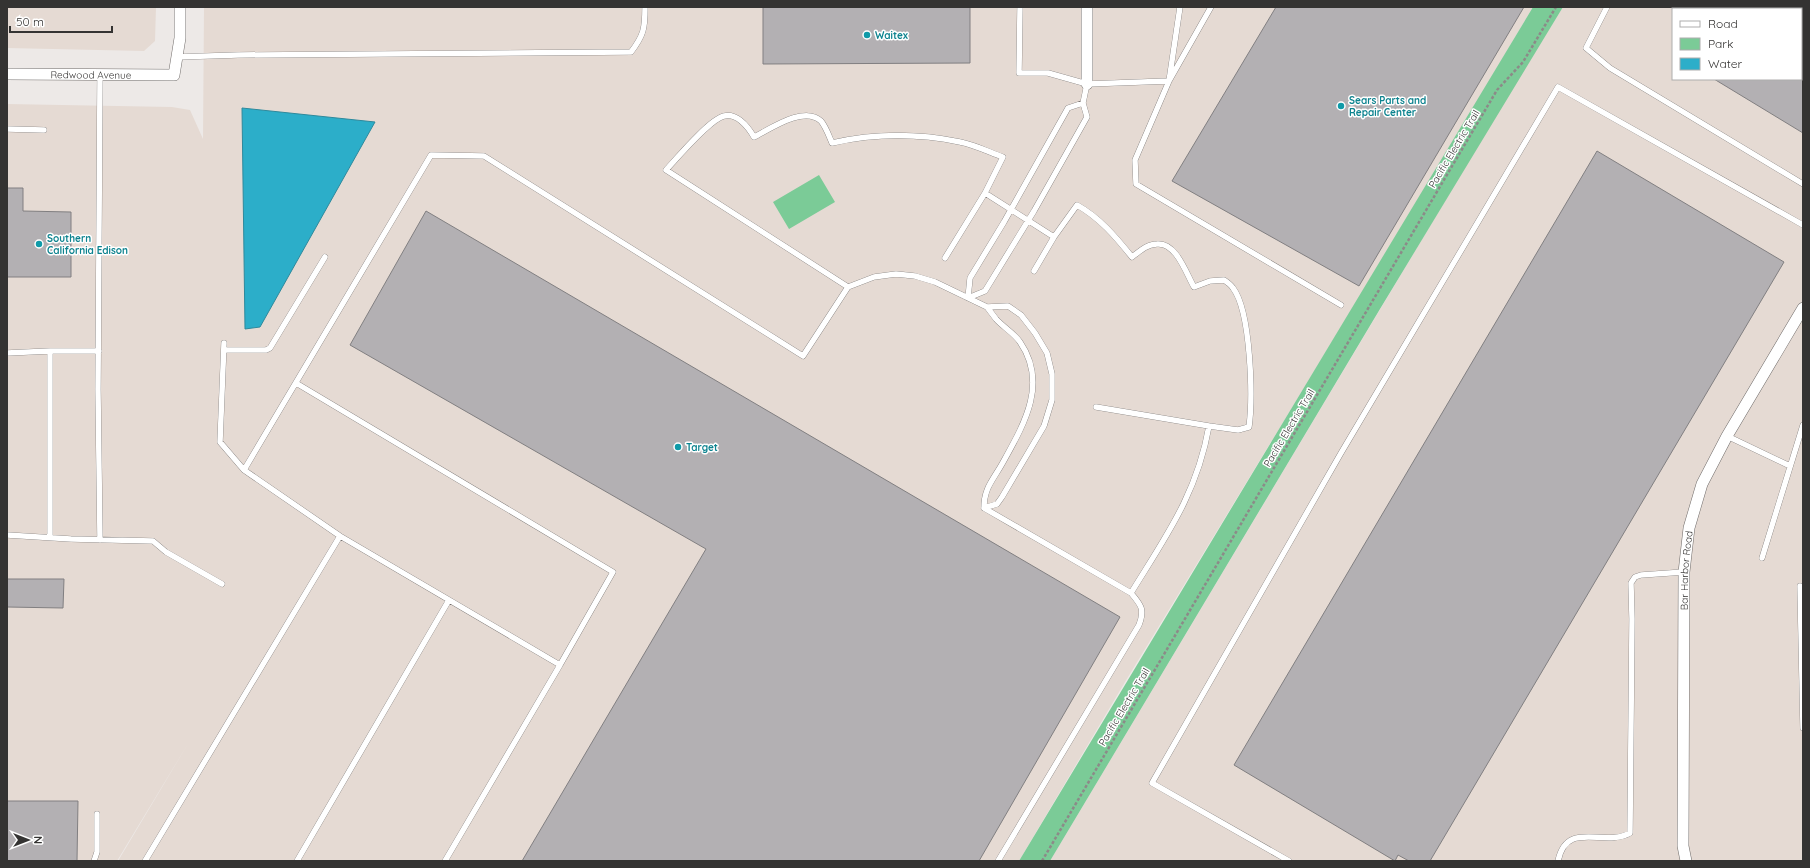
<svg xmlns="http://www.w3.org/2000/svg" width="1810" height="868" viewBox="0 0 1810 868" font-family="Quicksand,sans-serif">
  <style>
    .built { fill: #e5dad3; fill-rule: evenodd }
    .green { fill: #7bcb97 }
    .water { fill: #2caec9; stroke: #2e899c }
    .building { fill: #b3b0b3; stroke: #817f81 }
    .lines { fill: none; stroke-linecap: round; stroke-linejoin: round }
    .service-casing { stroke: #706c6a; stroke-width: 6 }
    .minor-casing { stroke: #706c6a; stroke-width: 12 }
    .path { stroke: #8c8a88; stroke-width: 2.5; stroke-dasharray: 3 2; stroke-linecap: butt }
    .service { stroke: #fff; stroke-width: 5.5 }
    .minor { stroke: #fff; stroke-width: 11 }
    .culture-dot { fill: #0f9aa8; stroke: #fff; stroke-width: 1.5 }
    .labels { text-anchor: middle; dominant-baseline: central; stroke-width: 3; stroke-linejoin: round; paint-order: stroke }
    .culture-label { font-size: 10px; font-weight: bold; fill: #0d838f; stroke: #fff; text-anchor: start }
    .street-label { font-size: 10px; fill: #343332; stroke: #fff }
  </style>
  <rect width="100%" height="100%" fill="#ede9e7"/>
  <!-- built -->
  <path class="built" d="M7,7H156L155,41L144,51L7,48Z
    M204,7H1533L1431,179L1125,682L1019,861H118L189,742L117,861H7V104L172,107L190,110L203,139Z
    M1563,7H1803V861H1050L1506,99ZM1673,9H1801V79H1673Z"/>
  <!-- green -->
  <path class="green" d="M1533,7H1563L1380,309L1050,861H1019Z
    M819,175L835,202L789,229L773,202Z"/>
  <!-- water -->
  <path class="water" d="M242,108L375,122L260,327L245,329Z"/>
  <!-- building -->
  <path class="building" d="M763,7H970V63L763,64Z
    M1276,7H1524L1359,286L1172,181Z
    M1714,79H1803V133Z
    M1597,151L1784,262L1430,861H1409L1398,855L1395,861L1234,765Z
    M7,188H23V211L71,212V277H7Z
    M426,211L1120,617L979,861H522L706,549L350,345Z
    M7,579H64L63,608L7,607Z
    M7,801H78L77,861H7Z"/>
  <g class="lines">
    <!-- service casing -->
    <g class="service-casing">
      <path id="service" d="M1020,7L1019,73H1048L1087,84L1169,81L1211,7
        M1180,7L1169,81L1135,160L1136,184L1341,305
        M1607,7L1586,48L1610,68L1803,184
        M177,57L238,55L631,52C644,35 645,28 645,7
        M100,75L98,390L100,540
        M7,129L44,130
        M945,258L985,193
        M1034,271L1054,237
        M848,287L666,170C677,158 710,119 724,116C738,113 748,127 754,137C770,129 804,105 821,121C826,127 829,136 832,143C876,133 916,133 960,142C975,145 989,152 1003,157L985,193L1054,237L1077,205C1100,218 1115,236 1132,257C1139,252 1147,244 1157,244C1176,242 1186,273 1194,287L1210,281L1224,280C1227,282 1231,285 1233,288C1251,312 1253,397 1249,427L1238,430L1209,426C1197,494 1166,536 1131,593
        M968,298L985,291L1034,211L1087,117L1083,103L1087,84
        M968,298L970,278L1004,222L1068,108L1083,103
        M224,343L220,442L244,470
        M224,350H266L270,348L325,257
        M50,351H99
        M7,353L50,351V537
        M296,383L613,572L560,665
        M1096,407L1209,426
        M1727,436L1790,466
        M984,508L1131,593C1141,605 1145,609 1139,625L998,861
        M984,508C984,488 993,480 1002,464C1023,426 1049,384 1020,342C1014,333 1003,327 996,319C993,315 990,311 987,307
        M7,535L71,539L153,541L166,552L222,584
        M340,536L560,665L445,861
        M1762,558L1803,425
        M1800,586L1803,728
        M94,861L97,852V814
        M145,861L340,536L244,470L431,155L484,156L803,356L848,287L874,277L896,274L915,276L935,282L987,307L1008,306L1021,315L1035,333L1047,353L1052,374V400L1044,426L1002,497L997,504L984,508
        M297,861L449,600
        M1289,861L1152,783L1341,453L1558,87L1803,225
        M1558,861C1567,819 1604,848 1630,833L1632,619L1631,583L1635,577L1641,575L1684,572"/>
    </g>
    <!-- minor casing -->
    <g class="minor-casing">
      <g id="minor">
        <path d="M1087,7V84"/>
        <path id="s1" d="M7,74L174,75L180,38V7"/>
        <path id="s2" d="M1686,861L1683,846L1684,572L1689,528L1702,484L1727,436L1803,308"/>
      </g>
    </g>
    <!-- path -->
    <path class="path" d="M1042,861L1497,90L1523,62L1556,7"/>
    <!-- service -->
    <use href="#service" class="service"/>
    <!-- minor -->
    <use href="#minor" class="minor"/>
  </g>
  <!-- markers -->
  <g class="culture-dot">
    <circle cx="867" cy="35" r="4"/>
    <circle cx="1341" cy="106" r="4"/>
    <circle cx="39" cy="244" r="4"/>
    <circle cx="678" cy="447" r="4"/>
  </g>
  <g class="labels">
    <!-- culture labels -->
    <g class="culture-label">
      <text x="875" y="35">Waitex</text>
      <text x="1349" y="100">Sears Parts and<tspan x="1349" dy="12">Repair Center</tspan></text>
      <text x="47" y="238">Southern<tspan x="47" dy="12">California Edison</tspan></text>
      <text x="686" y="447">Target</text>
    </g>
    <!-- street labels -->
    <g class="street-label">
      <text stroke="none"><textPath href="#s1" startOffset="84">Redwood Avenue</textPath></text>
      <text transform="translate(1454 149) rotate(-59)">Pacific Electric Trail</text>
      <text transform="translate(1289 428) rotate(-59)">Pacific Electric Trail</text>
      <text stroke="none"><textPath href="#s2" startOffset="291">Bar Harbor Road</textPath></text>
      <text transform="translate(1124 707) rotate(-59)">Pacific Electric Trail</text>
    </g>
  </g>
  <!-- border -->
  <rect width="1810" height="868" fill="none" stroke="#343332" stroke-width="16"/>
  <!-- legend -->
  <rect x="1672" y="8" width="130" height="72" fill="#ffffff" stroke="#aeadad"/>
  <rect x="1680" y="21" width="20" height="6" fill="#ffffff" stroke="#aeadad"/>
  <text x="1708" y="28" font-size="12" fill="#343332">Road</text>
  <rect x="1680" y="38" width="20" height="12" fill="#7bcb97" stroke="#aeadad"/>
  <text x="1708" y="48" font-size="12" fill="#343332">Park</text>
  <rect x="1680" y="58" width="20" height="12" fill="#2caec9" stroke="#aeadad"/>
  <text x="1708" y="68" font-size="12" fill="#343332">Water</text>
  <!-- north arrow -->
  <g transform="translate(28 840) rotate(90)" stroke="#ffffff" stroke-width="3" paint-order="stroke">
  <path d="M0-3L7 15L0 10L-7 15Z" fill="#343332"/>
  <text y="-6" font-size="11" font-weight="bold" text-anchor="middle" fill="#343332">N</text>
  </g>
  <!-- scale -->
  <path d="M10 26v6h102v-6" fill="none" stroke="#343332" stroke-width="2"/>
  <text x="16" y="26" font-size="12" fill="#343332" stroke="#ffffff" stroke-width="3" paint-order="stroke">50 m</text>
</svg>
